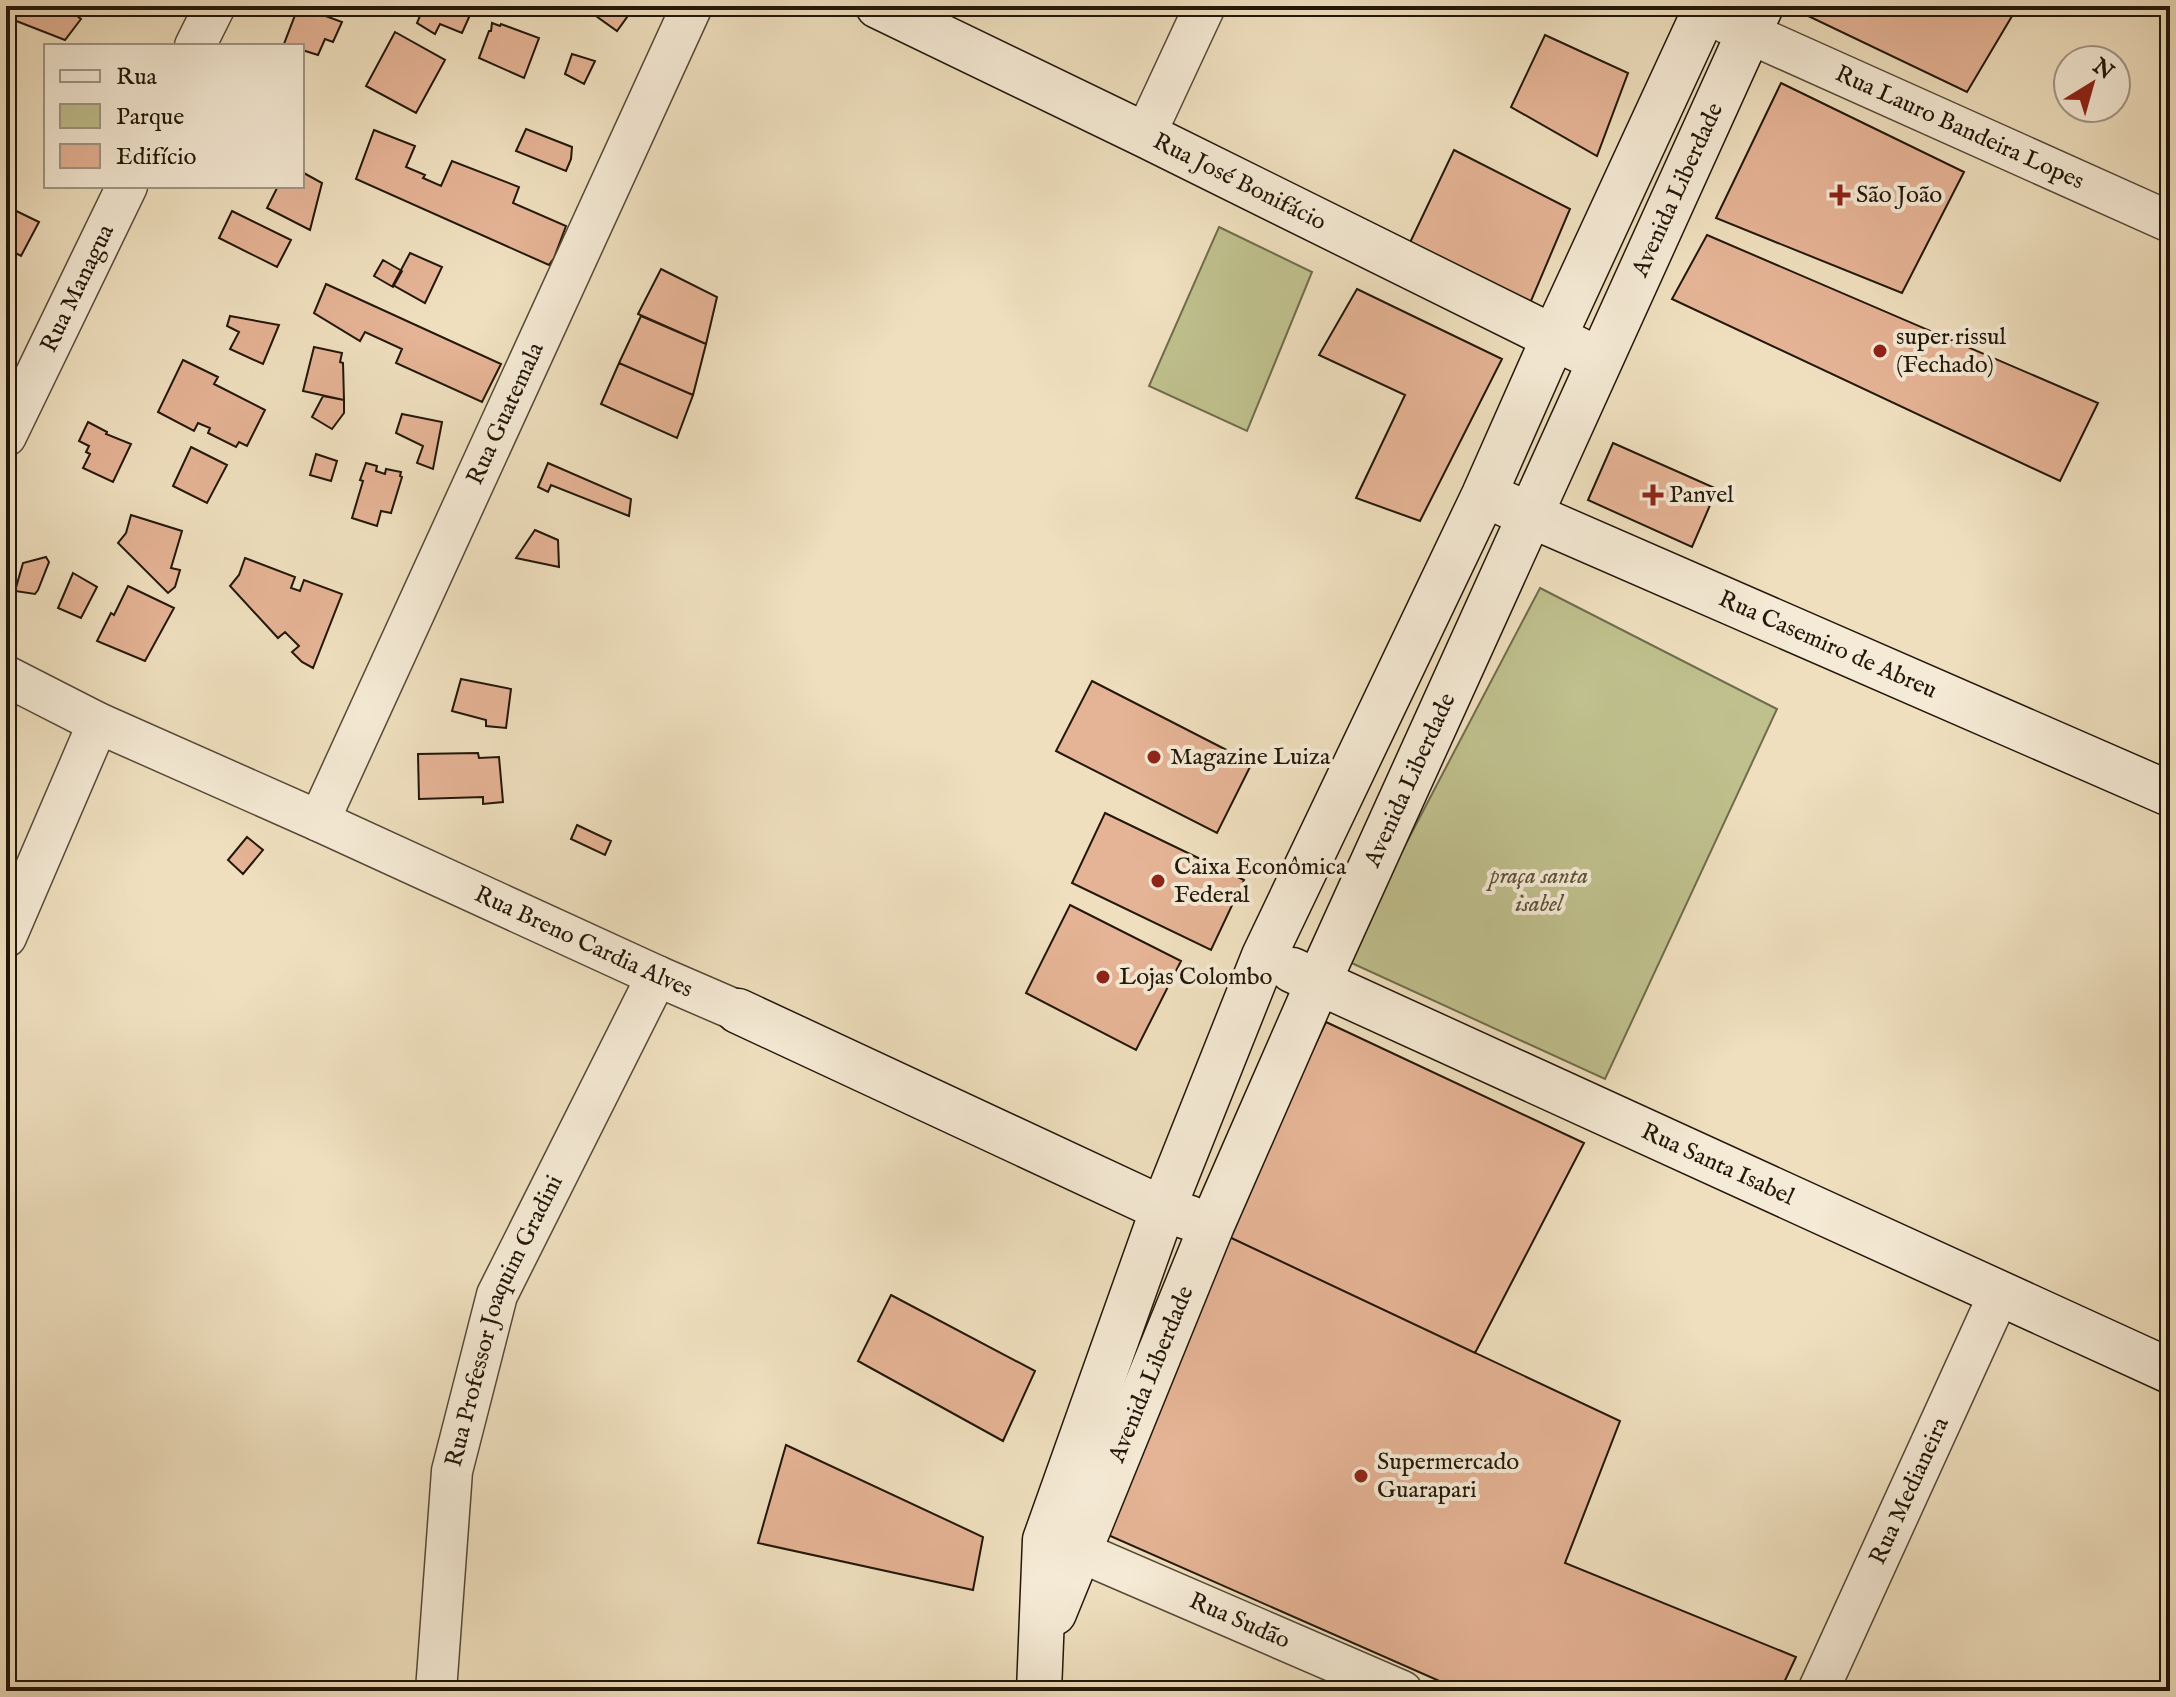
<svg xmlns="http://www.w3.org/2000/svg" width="2176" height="1697" viewBox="0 0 2176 1697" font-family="'IM FELL English',serif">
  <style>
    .green { fill: #bfc08d; stroke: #706c4c; stroke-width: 2 }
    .building { fill: #e5b395; stroke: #22170a; stroke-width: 2 }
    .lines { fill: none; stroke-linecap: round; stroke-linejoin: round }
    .street-casing { stroke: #554937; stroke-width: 43 }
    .secondary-casing { stroke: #22170a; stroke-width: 47 }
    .street { stroke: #f5ead5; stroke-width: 40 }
    .secondary { stroke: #f5ead5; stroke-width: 44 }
    .poi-dot { fill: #8f2418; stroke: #f5ead5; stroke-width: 3 }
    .labels { text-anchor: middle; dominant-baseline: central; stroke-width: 8; stroke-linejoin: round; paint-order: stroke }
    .street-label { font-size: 24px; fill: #22170a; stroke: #f5ead5 }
    .poi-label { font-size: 24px; fill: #22170a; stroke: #f5ead5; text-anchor: start }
    .park-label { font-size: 24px; font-style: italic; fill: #595238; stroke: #f5ead5 }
  </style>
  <rect width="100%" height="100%" fill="#efdfbe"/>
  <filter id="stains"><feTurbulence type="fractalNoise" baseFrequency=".0025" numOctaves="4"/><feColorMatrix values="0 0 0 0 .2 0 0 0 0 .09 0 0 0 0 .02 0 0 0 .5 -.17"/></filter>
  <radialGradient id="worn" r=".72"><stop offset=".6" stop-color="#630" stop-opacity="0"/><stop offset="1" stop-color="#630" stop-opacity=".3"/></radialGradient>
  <!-- green -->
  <path class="green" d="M1219,227L1312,272L1247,431L1149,386Z
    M1540,588L1777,709L1605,1079L1345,960Z"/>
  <!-- building -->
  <path class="building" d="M6,6H64L81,19L65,40L6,17Z
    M424,6H474L462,33L440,24L435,34L417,23Z
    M582,6H635L617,31Z
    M1808,6H2018L1967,92L1804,14Z
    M297,10L323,15L342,22L333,42L325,39L318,55L302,50V46L284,44Z
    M492,23L500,26L501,24L539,38L524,78L479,58L489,31H491Z
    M395,32L445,60L416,113L366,86Z
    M1545,35L1628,73L1597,156L1511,107Z
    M572,54L595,61L584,84L565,74Z
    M1781,83L1964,172L1902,293L1716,218Z
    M526,129L572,147L571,159L566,171L516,151Z
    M374,130L415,146L406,167L425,175L423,178L441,186L452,161L519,187L513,203L566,226L554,258L549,265L356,179Z
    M1454,150L1570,209L1528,308L1405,253Z
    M302,172L322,183L310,230L267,208L278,186H302Z
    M6,206L39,222L21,256L6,248Z
    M232,211L291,240L277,267L219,238Z
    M1707,235L2098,403L2060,481L1672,299Z
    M410,253L442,267L425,303L393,285Z
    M383,260L402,271L393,287L374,276Z
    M661,269L717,297L706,344L638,314Z
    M326,284L501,364L482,402L396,363L402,349L365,332L360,341L314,313Z
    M1357,289L1502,359L1420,521L1356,498L1405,395L1319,355Z
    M230,316L279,325L263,364L230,349L239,332L227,326Z
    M641,316L706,344L693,395L619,363Z
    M314,347L342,353L340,362L343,363L344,400L303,391Z
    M183,360L218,377L214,384L265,410L247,446L239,442L236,447L208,433L210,428L198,423L194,431L158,412Z
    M619,363L693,395L677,438L601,404Z
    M323,396L344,400V413L332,429L312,417Z
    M402,414L442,422L433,469L417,463L423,446L396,433Z
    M88,422L107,432L106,434L131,444L113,482L83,468L90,454L86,452L89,446L79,441Z
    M1613,443L1717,489L1692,547L1588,500Z
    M191,447L227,465L207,503L173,486Z
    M316,454L337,461L331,481L310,475Z
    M366,463L377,466L376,471L385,474L386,469L401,472L400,476L402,477L391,513L381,511L377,526L352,518L363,481L360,480Z
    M548,463L631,499L629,516L551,485L548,492L538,487Z
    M131,515L182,531L171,568L180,570L175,587L168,593L118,543L126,533Z
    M535,530L558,540L559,567L516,558Z
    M46,557L49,562L38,590L35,594L15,591L23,563Z
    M245,558L295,577L291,588L300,591L304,580L342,594L313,668L302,662L292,652L299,646L285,632L278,638L230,586L239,575Z
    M73,573L97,587L81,618L58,608Z
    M128,586L174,608L145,661L97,641L111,613L114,615Z
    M461,679L511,689L506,728L486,726V720L452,711Z
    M1092,681L1252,763L1217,833L1056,751Z
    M478,753L479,758L499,757L503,802L483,804V797L419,799L418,754Z
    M1105,813L1244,880L1211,950L1072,883Z
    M577,825L611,841L605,855L571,839Z
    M247,837L263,850L243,874L228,860Z
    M1070,905L1181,961L1136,1050L1026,993Z
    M1326,1022L1584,1143L1475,1353L1225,1235Z
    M1225,1235L1620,1421L1565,1563L1796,1657L1780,1691H1462L1099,1531Z
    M891,1295L1035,1371L1003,1441L858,1361Z
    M786,1445L983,1537L973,1590L758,1543Z"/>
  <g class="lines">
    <!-- street casing -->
    <g class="street-casing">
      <g id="street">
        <path id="s1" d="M1704,13L2170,222"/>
        <path d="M195,46L215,6"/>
        <path d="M1145,135L1205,6"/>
        <path id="s2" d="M6,436L127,186"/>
        <path id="s3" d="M6,676L98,723L319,821L657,976L738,1011"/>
        <path id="s4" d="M319,821L692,6"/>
        <path d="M6,937L98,723"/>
        <path id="s5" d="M1078,1551L1402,1691"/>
        <path id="s6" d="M436,1691L452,1471L497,1295L657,976"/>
        <path id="s7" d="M1818,1691L2000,1292"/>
      </g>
    </g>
    <!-- secondary casing -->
    <g class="secondary-casing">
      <g id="secondary">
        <path id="s8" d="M878,6L1145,135L1579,350"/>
        <path id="s9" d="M1505,504L2170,794"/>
        <path id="s10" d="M1292,970L2170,1371"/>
        <path d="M738,1011L1163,1209L1190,1218"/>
        <path id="s11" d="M1054,1613L1212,1225L1318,983L1761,6"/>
        <path d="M1039,1691L1045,1540L1163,1209L1264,956L1484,495L1554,337L1707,6"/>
      </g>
    </g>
    <!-- street -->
    <use href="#street" class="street"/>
    <!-- secondary -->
    <use href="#secondary" class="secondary"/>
  </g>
  <!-- markers -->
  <g class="poi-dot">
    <path d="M1836 183h8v8h8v8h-8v8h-8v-8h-8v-8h8z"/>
    <circle cx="1880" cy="351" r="8"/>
    <path d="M1649 483h8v8h8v8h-8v8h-8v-8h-8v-8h8z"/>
    <circle cx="1154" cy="757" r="8"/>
    <circle cx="1158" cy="881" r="8"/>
    <circle cx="1103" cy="977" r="8"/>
    <circle cx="1361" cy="1476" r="8"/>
  </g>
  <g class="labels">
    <!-- street labels -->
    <g class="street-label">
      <text stroke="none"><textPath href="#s1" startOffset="280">Rua Lauro Bandeira Lopes</textPath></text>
      <text stroke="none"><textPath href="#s8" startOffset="402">Rua José Bonifácio</textPath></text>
      <text stroke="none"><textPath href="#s11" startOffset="1554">Avenida Liberdade</textPath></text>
      <text stroke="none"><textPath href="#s2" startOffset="164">Rua Managua</textPath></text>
      <text stroke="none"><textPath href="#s4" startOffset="448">Rua Guatemala</textPath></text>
      <text stroke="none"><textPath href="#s9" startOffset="352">Rua Casemiro de Abreu</textPath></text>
      <text stroke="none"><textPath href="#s11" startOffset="906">Avenida Liberdade</textPath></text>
      <text stroke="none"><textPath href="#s3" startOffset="636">Rua Breno Cardia Alves</textPath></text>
      <text stroke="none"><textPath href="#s10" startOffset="468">Rua Santa Isabel</textPath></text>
      <text stroke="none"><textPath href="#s6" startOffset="380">Rua Professor Joaquim Gradini</textPath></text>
      <text stroke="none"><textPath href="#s11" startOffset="258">Avenida Liberdade</textPath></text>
      <text stroke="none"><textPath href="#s7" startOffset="220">Rua Medianeira</textPath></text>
      <text stroke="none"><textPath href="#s5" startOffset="176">Rua Sudão</textPath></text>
    </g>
    <!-- poi labels -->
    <g class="poi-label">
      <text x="1856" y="195">São João</text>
      <text x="1896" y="337">super rissul<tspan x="1896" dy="28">(Fechado)</tspan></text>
      <text x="1669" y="495">Panvel</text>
      <text x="1170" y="757">Magazine Luiza</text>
      <text x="1174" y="867">Caixa Econômica<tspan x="1174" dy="28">Federal</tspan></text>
      <text x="1119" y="977">Lojas Colombo</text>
      <text x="1377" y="1462">Supermercado<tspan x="1377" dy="28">Guarapari</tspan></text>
    </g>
    <!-- park labels -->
    <g class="park-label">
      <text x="1539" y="876">praça santa<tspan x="1539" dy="28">isabel</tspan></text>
    </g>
  </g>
  <!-- margin -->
  <rect width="2176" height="1697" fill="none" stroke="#efdfbe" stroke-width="32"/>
  <rect x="8" y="8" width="2160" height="1681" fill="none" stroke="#22170a" stroke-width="4"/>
  <rect x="16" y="16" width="2144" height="1665" fill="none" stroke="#22170a" stroke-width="2"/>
  <!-- legend -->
  <rect x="44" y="44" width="260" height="144" fill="#f5ead5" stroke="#a19684" stroke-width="2"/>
  <rect x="60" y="70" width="40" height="12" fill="#f5ead5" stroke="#a19684" stroke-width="2"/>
  <text x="116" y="84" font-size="24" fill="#22170a">Rua</text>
  <rect x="60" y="104" width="40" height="24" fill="#bfc08d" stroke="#a19684" stroke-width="2"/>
  <text x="116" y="124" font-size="24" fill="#22170a">Parque</text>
  <rect x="60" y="144" width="40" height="24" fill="#e5b395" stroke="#a19684" stroke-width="2"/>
  <text x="116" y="164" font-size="24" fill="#22170a">Edifício</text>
  <!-- north arrow -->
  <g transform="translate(2092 84) rotate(37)"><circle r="38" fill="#f5ead5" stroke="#a19684" stroke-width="2"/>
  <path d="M0-6L14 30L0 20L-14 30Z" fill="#8f2418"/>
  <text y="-12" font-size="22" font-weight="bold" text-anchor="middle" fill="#22170a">N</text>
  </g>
  <rect width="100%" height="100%" filter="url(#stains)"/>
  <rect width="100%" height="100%" fill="url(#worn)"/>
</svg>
